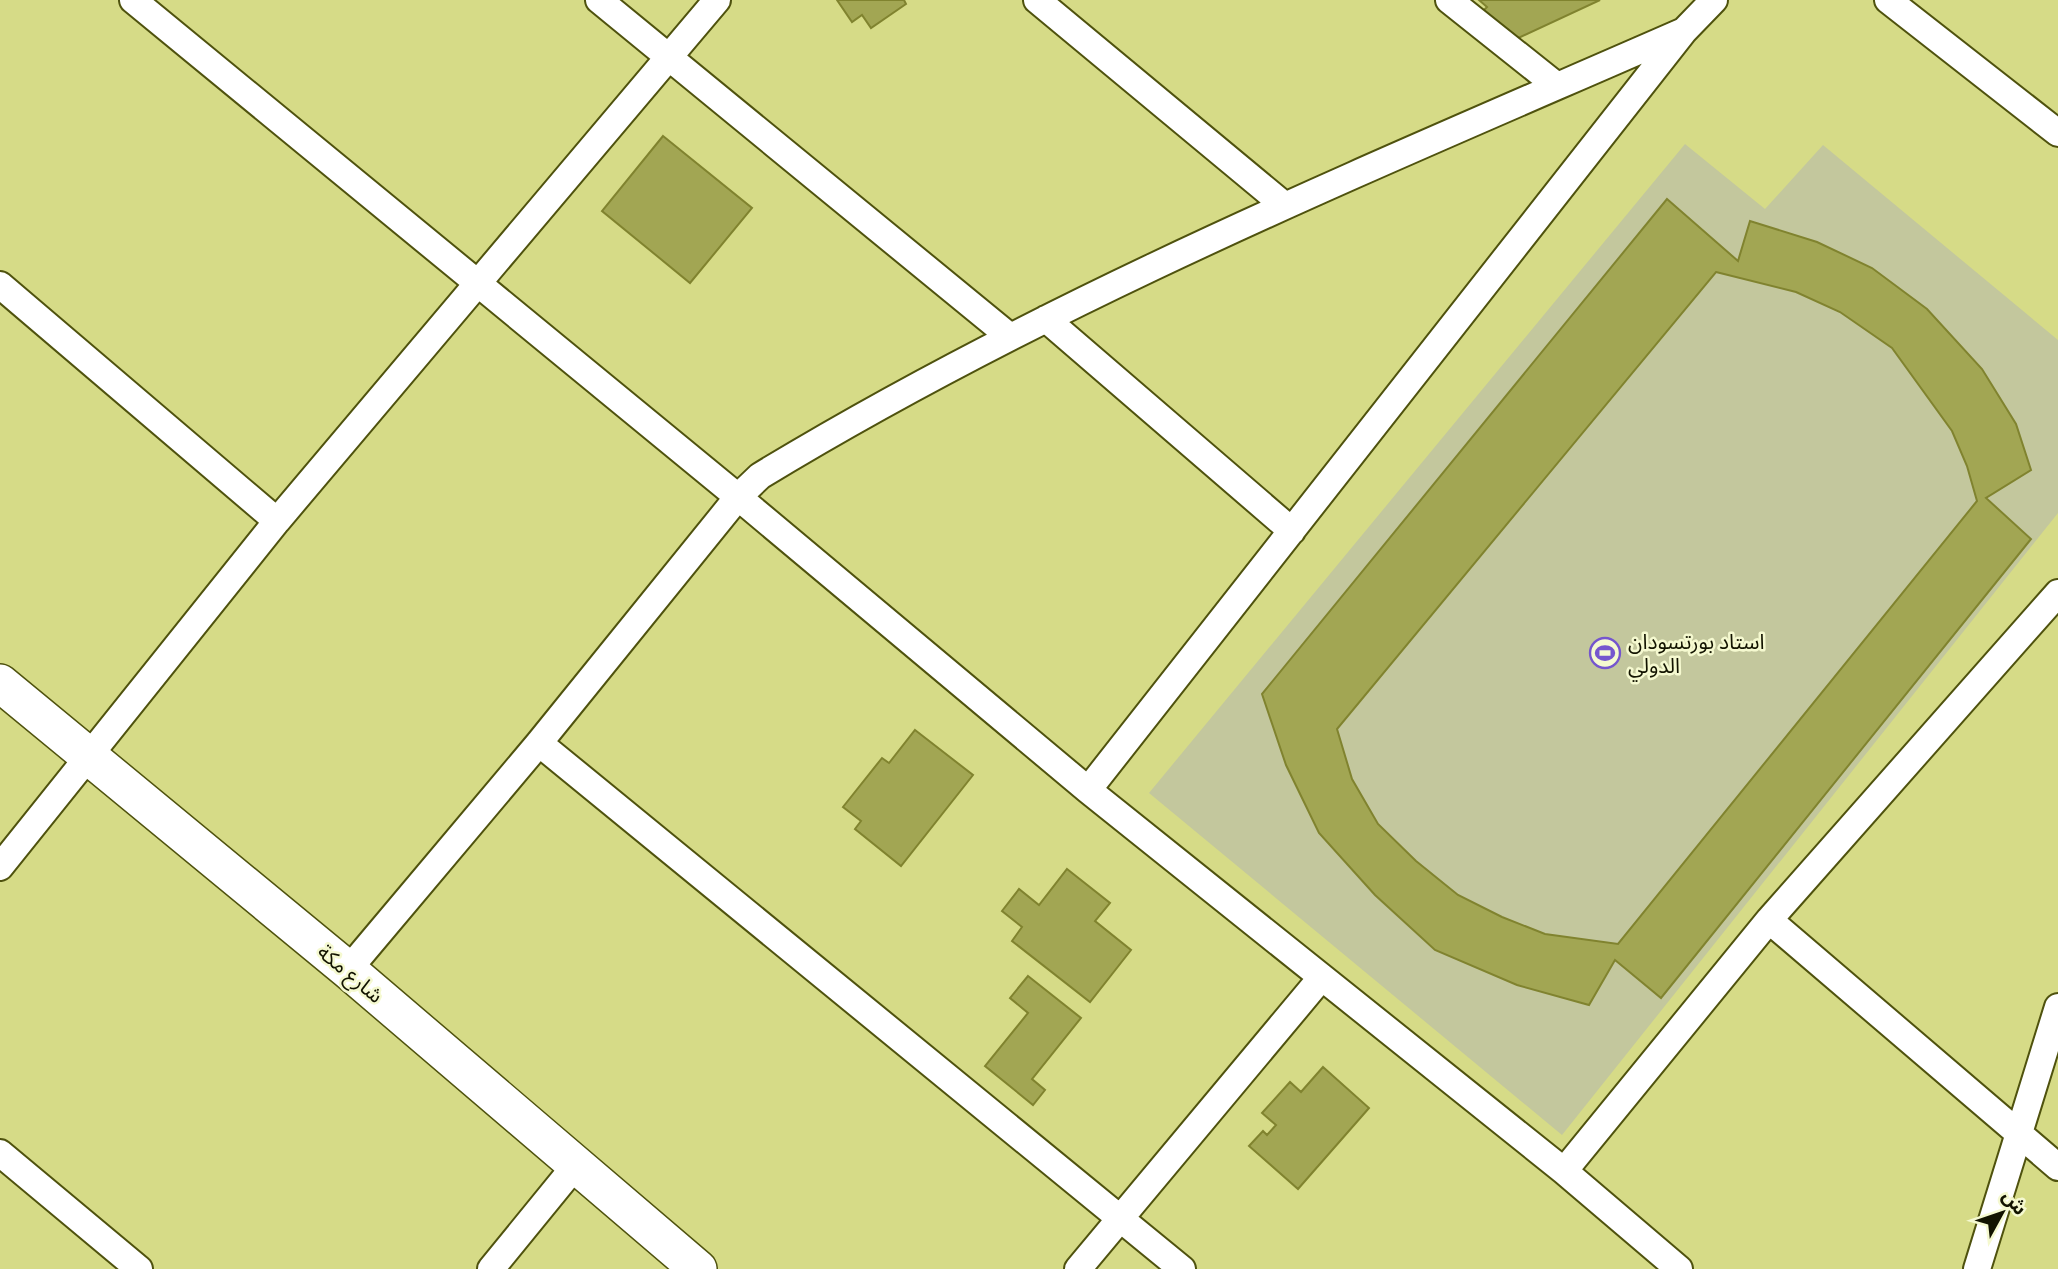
<svg xmlns="http://www.w3.org/2000/svg" width="2058" height="1269" viewBox="0 0 2058 1269" font-family="'IBM Plex Sans','Noto Sans Arabic',sans-serif">
  <style>
    .green { fill: #c3c79d }
    .building { fill: #a2a653; stroke: #80832f; stroke-width: 2; fill-rule: evenodd }
    .lines { fill: none; stroke-linecap: round; stroke-linejoin: round }
    .minor-casing { stroke: #4f520e; stroke-width: 30 }
    .secondary-casing { stroke: #4f520e; stroke-width: 40 }
    .minor { stroke: #fff; stroke-width: 26 }
    .secondary { stroke: #fff; stroke-width: 37 }
    .labels { text-anchor: middle; dominant-baseline: central; stroke-width: 5; stroke-linejoin: round; paint-order: stroke }
    .poi-label { font-size: 21px; fill: #121300; stroke: #f5f9d0; text-anchor: start }
    .street-label { font-size: 21px; fill: #121300; stroke: #f5f9d0 }
  </style>
  <rect width="100%" height="100%" fill="#d6db87"/>
  <!-- green -->
  <path class="green" d="M1685,144L1765,209L1823,145L2058,340V513L1562,1135L1149,793Z"/>
  <!-- building -->
  <path class="building" d="M837,0H904L906,4L871,28L862,15L852,22Z
    M1479,0H1600L1514,40L1482,12L1487,7Z
    M663,136L752,208L690,283L602,211Z
    M1667,199L1738,261L1750,221L1817,242L1872,268L1927,309L1982,369L2016,424L2031,470L1986,498L2031,539L1661,998L1615,960L1589,1005L1517,985L1435,950L1375,895L1319,833L1286,765L1262,694ZM1716,272L1796,292L1840,312L1892,348L1952,431L1967,466L1977,501L1618,944L1545,934L1502,917L1458,895L1416,861L1378,824L1352,779L1337,729Z
    M915,730L973,775L901,866L855,829L861,821L843,807L882,758L889,763Z
    M1067,869L1110,903L1095,921L1131,950L1090,1002L1012,941L1022,927L1002,911L1019,889L1039,905Z
    M1028,976L1081,1018L1032,1079L1045,1090L1033,1105L985,1066L1028,1013L1010,998Z
    M1323,1067L1369,1108L1298,1189L1249,1146L1263,1131L1267,1135L1276,1125L1262,1113L1290,1082L1301,1092Z"/>
  <g class="lines">
    <!-- minor casing -->
    <g class="minor-casing">
      <path id="minor" d="M133,0L738,497L1088,790L1564,1171L1679,1269
        M599,0L1009,336
        M1037,0L1284,205
        M1449,0L1557,86
        M1888,0L2058,133
        M0,285L277,521
        M1046,319L1292,531
        M539,743L1182,1269
        M1088,790L1684,31L1714,0
        M0,867L277,521L717,0
        M1769,920L2058,1167
        M348,970L539,743L738,497L760,476C1053,298 1371,168 1684,31
        M0,1153L139,1269
        M1564,1171L1769,920L2058,593
        M491,1269L575,1166
        M1078,1269L1321,978
        M1977,1269L2058,1007"/>
    </g>
    <!-- secondary casing -->
    <g class="secondary-casing">
      <path id="secondary" d="M0,683L348,970L698,1269"/>
    </g>
    <!-- minor -->
    <use href="#minor" class="minor"/>
    <!-- secondary -->
    <use href="#secondary" class="secondary"/>
  </g>
  <!-- icons -->
  <defs>
    <g id="stadium-ring" transform="scale(1.575)"><circle r="9.5" fill="#f5f9d0" stroke="#7555ce" stroke-width="1.5"/><path d="M0-5a6.5 5 0 1 0 0 10a6.5 5 0 1 0 0-10ZM-3.5-1.8h7v3.6h-7Z" fill="#7555ce"/></g>
  </defs>
  <g fill-rule="evenodd">
    <use href="#stadium-ring" x="1605" y="653"/>
  </g>
  <g class="labels">
    <!-- poi labels -->
    <g class="poi-label">
      <text x="1628" y="641">استاد بورتسودان<tspan x="1628" dy="24">الدولي</tspan></text>
    </g>
    <!-- street labels -->
    <g class="street-label">
      <text transform="translate(351 973) rotate(40)">شارع مكة</text>
    </g>
  </g>
  <!-- north arrow -->
  <g transform="translate(2002 1213) rotate(50)" stroke="#f5f9d0" stroke-width="5" paint-order="stroke">
  <path d="M0-5L12 26L0 18L-12 26Z" fill="#121300"/>
  <text y="-10" font-size="19" font-weight="bold" text-anchor="middle" fill="#121300">ش</text>
  </g>
</svg>
